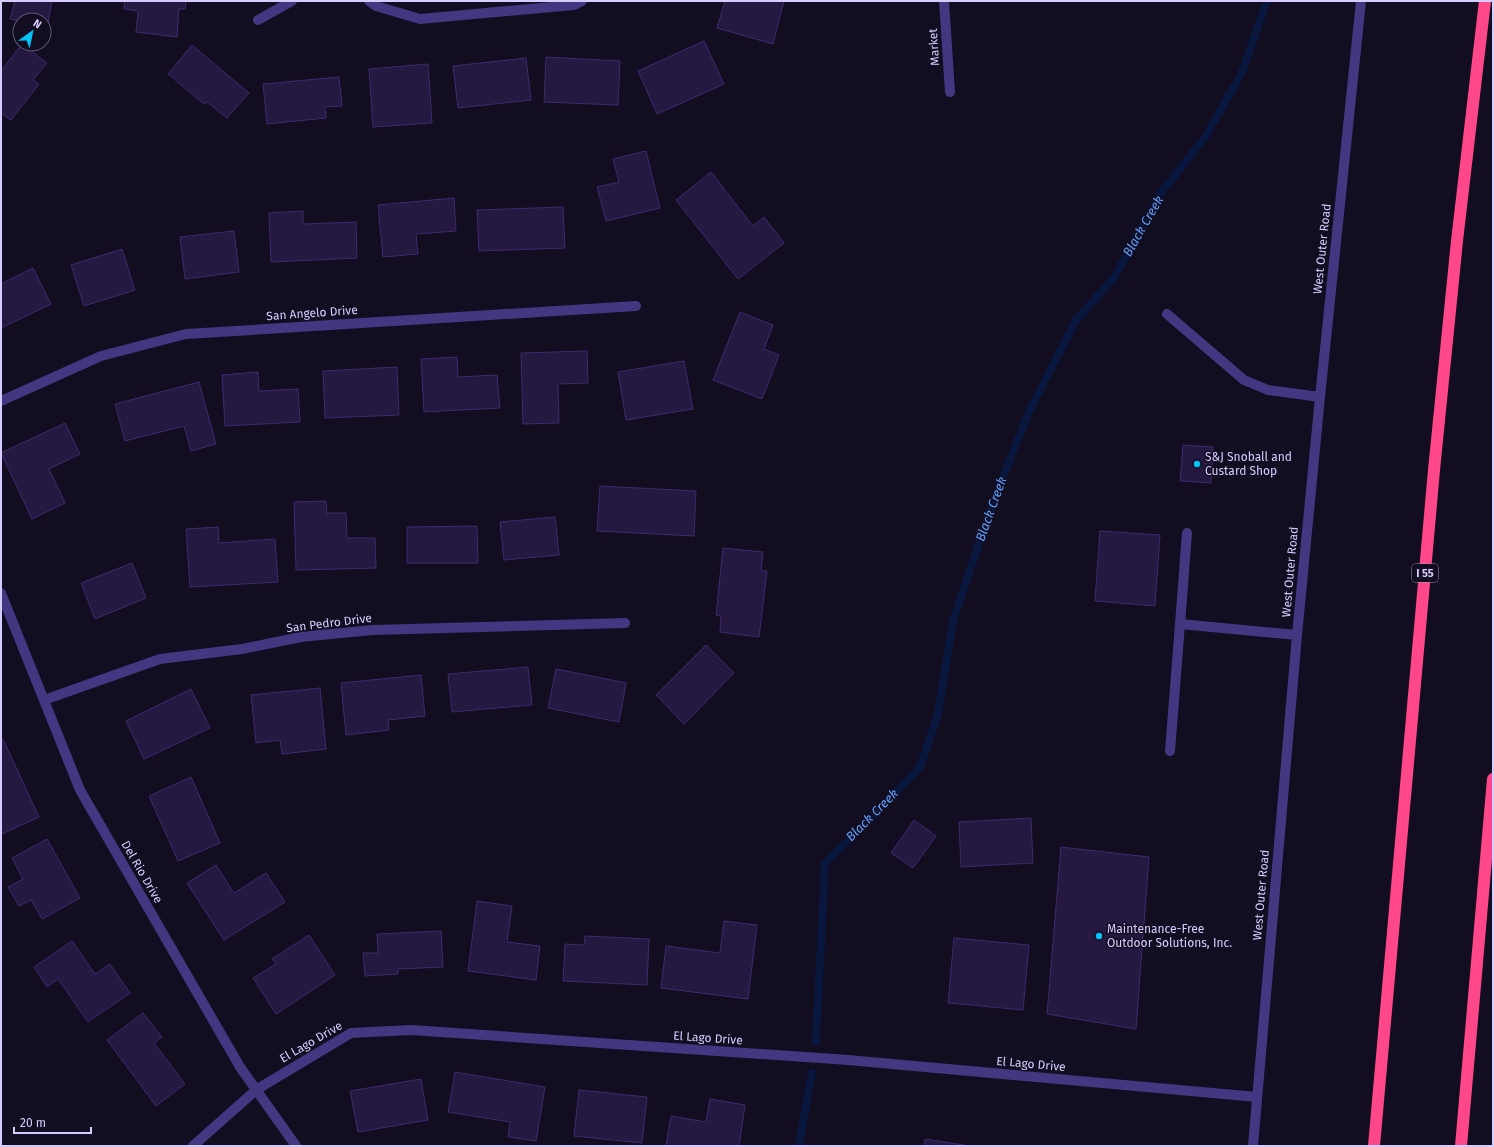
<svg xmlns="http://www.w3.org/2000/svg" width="1494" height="1147" viewBox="0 0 1494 1147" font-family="'Fira Sans',sans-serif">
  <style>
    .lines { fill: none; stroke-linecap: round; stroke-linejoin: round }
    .stream { stroke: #09163d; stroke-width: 8 }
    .building { fill: #251841; stroke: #3f2a6e }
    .minor { stroke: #423780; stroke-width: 10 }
    .highway { stroke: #ff478a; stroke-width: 12 }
    .poi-dot { fill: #00c2f7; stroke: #120d20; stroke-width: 1.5 }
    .labels { text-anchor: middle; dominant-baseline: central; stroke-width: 3; stroke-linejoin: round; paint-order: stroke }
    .shield { fill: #120d20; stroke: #9c93bc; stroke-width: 1 }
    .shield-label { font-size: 11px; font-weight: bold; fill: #d7ccff }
    .street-label { font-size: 12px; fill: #d7ccff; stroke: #120d20 }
    .poi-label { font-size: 12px; fill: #d7ccff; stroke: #120d20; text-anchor: start }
    .water-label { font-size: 13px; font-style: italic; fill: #5aa0ff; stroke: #120d20 }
  </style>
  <rect width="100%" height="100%" fill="#120d20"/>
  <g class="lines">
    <!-- stream -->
    <path class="stream" d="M816,1042L825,863L874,815L920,767L938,714L953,621L993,502L1029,412L1076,320L1114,278L1161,193L1206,136L1242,72L1267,1
      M799,1146L812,1073"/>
  </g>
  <!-- building -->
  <path class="building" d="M15,1H52L47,27H44V20H20V21L10,19Z
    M125,1H186L185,9H179L177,37L136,32L138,11L124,9Z
    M725,1H784L773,44L717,28Z
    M704,41L724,84L657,114L638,71Z
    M22,44L47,63L33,80L39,84L11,120L1,113V71Z
    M192,45L249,93L227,118L207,102L204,104L168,74Z
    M546,57L620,61L618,105L544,102Z
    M526,58L531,100L458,108L453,66Z
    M428,64L432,123L373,127L369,69Z
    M339,77L342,106L325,107L326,118L267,124L263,84Z
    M646,151L660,208L606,221L597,187L619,182L613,159Z
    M711,172L753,226L764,217L784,243L738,279L676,200Z
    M454,198L456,231L416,234L418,254L383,257L378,205Z
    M563,207L565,248L479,251L477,210Z
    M303,211V224L356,222L357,258L271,262L269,213Z
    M234,231L239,272L185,279L180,237Z
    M122,249L135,290L84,306L71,265Z
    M33,268L51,304L1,328V284Z
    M740,312L773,325L764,349L779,355L762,399L713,380Z
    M587,351L588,383L558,384L559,423L523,424L521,353Z
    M457,357L458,377L497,375L500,408L424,412L421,359Z
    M684,361L693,409L626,420L618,372Z
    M397,367L399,415L325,418L323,371Z
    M258,372L259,391L298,389L300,422L225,426L222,375Z
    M199,382L216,444L191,451L184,426L125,441L115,404Z
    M65,423L80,454L49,469L65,503L32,519L1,453Z
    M1183,445L1213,447L1211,483L1180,481Z
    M600,486L696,491L694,536L597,531Z
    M326,501L327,513H346L347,538H375L376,568L296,570L294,502Z
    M555,517L559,555L504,560L500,522Z
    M477,526L478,563H407V527Z
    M218,527L219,543L275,539L278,582L190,587L186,529Z
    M1100,531L1160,535L1155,606L1095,601Z
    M723,548L763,552L761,570L767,571L759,637L720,632L721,616L716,615Z
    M132,563L146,598L95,619L81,583Z
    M706,645L734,673L684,724L656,695Z
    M528,667L532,705L452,712L448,674Z
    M556,669L626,683L619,722L548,708Z
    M421,675L425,716L388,720L389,730L346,735L341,683Z
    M320,688L326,749L282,754L280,740L256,743L251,695Z
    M191,689L210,728L144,759L126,721Z
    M3,739L39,817L2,834L1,831V741Z
    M191,777L220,843L178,861L149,796Z
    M1031,818L1033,863L961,867L959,822Z
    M914,820L936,836L913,868L891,853Z
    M47,839L80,898L42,919L31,900L19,906L8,887L23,879L12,858Z
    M1061,847L1149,857L1136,1029L1047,1014Z
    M216,865L234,893L266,873L285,902L224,940L187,883Z
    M477,901L512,906L507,942L540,946L536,980L468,971Z
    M724,921L757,925L748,999L661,988L666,946L720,953Z
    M441,931L443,967L398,969V974L365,976L363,953H378L377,934Z
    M309,935L335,975L276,1014L253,978L276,964L272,959Z
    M585,936L649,939L647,985L563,981L565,944L584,945Z
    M954,938L1029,945L1023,1010L948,1003Z
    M72,941L95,974L110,964L130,993L88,1022L58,979L47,987L34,967Z
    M143,1013L162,1037L154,1043L185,1084L156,1106L107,1040Z
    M455,1072L545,1087L536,1141L508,1137L510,1122L448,1112Z
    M421,1079L428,1120L358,1132L350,1091Z
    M579,1090L647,1097L642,1143L574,1136Z
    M710,1099L745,1105L739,1146H666L671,1116L706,1122Z
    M925,1139L970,1146H924Z"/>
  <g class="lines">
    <!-- minor -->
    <path class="minor" d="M369,1L376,6L420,19L574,5L582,1
      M944,1L950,92
      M258,20L292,1
      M1167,314L1244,380L1268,390L1320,397
      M1,401L101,356L186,334L636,306
      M1,593L80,790L240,1067L296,1146
      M1180,624L1187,533
      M44,700L160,659L242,649L301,637L372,630L625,623
      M1170,751L1180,624L1297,635
      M193,1146L256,1090L351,1033L411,1030L848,1060L1257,1097
      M1253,1146L1297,635L1320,397L1361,1"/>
    <!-- highway -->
    <path class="highway" d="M1374,1146L1434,470L1457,241L1485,1
      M1461,1146L1493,779"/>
  </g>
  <!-- markers -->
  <g class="poi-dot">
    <circle cx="1197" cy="464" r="4"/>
    <circle cx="1099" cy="936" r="4"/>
  </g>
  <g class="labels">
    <!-- shield labels -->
    <rect class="shield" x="1412" y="564" width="26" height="18" rx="3"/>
    <g class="shield-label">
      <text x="1425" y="573">I 55</text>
    </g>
    <!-- street labels -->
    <g class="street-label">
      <text transform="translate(934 47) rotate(-94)">Market</text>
      <text transform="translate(1322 249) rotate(-84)">West Outer Road</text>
      <text transform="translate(312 313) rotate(-4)">San Angelo Drive</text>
      <text transform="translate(1290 572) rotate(-85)">West Outer Road</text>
      <text transform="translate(329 623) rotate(-7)">San Pedro Drive</text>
      <text transform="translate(142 872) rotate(60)">Del Rio Drive</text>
      <text transform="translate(1261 895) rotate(-85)">West Outer Road</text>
      <text transform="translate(708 1038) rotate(4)">El Lago Drive</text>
      <text transform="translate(311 1042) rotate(-30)">El Lago Drive</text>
      <text transform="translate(1031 1064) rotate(5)">El Lago Drive</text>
    </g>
    <!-- poi labels -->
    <g class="poi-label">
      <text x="1205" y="457">S&amp;J Snoball and<tspan x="1205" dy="14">Custard Shop</tspan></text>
      <text x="1107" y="929">Maintenance-Free<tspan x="1107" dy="14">Outdoor Solutions, Inc.</tspan></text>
    </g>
    <!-- water labels -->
    <g class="water-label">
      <text transform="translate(1143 226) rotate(-60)">Black Creek</text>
      <text transform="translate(991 509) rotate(-70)">Black Creek</text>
      <text transform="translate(872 815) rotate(-45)">Black Creek</text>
    </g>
  </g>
  <!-- border -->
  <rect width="1494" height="1147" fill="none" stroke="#d7ccff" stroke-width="4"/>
  <!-- north arrow -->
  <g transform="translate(32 32) rotate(33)"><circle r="19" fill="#120d20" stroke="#615979"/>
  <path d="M0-3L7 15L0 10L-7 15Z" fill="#00c2f7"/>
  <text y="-6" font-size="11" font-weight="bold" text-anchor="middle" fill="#d7ccff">N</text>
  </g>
  <!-- scale -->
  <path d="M14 1127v6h77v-6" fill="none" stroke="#d7ccff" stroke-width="2"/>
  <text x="20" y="1127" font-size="12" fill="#d7ccff" stroke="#120d20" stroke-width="3" paint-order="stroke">20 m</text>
</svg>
